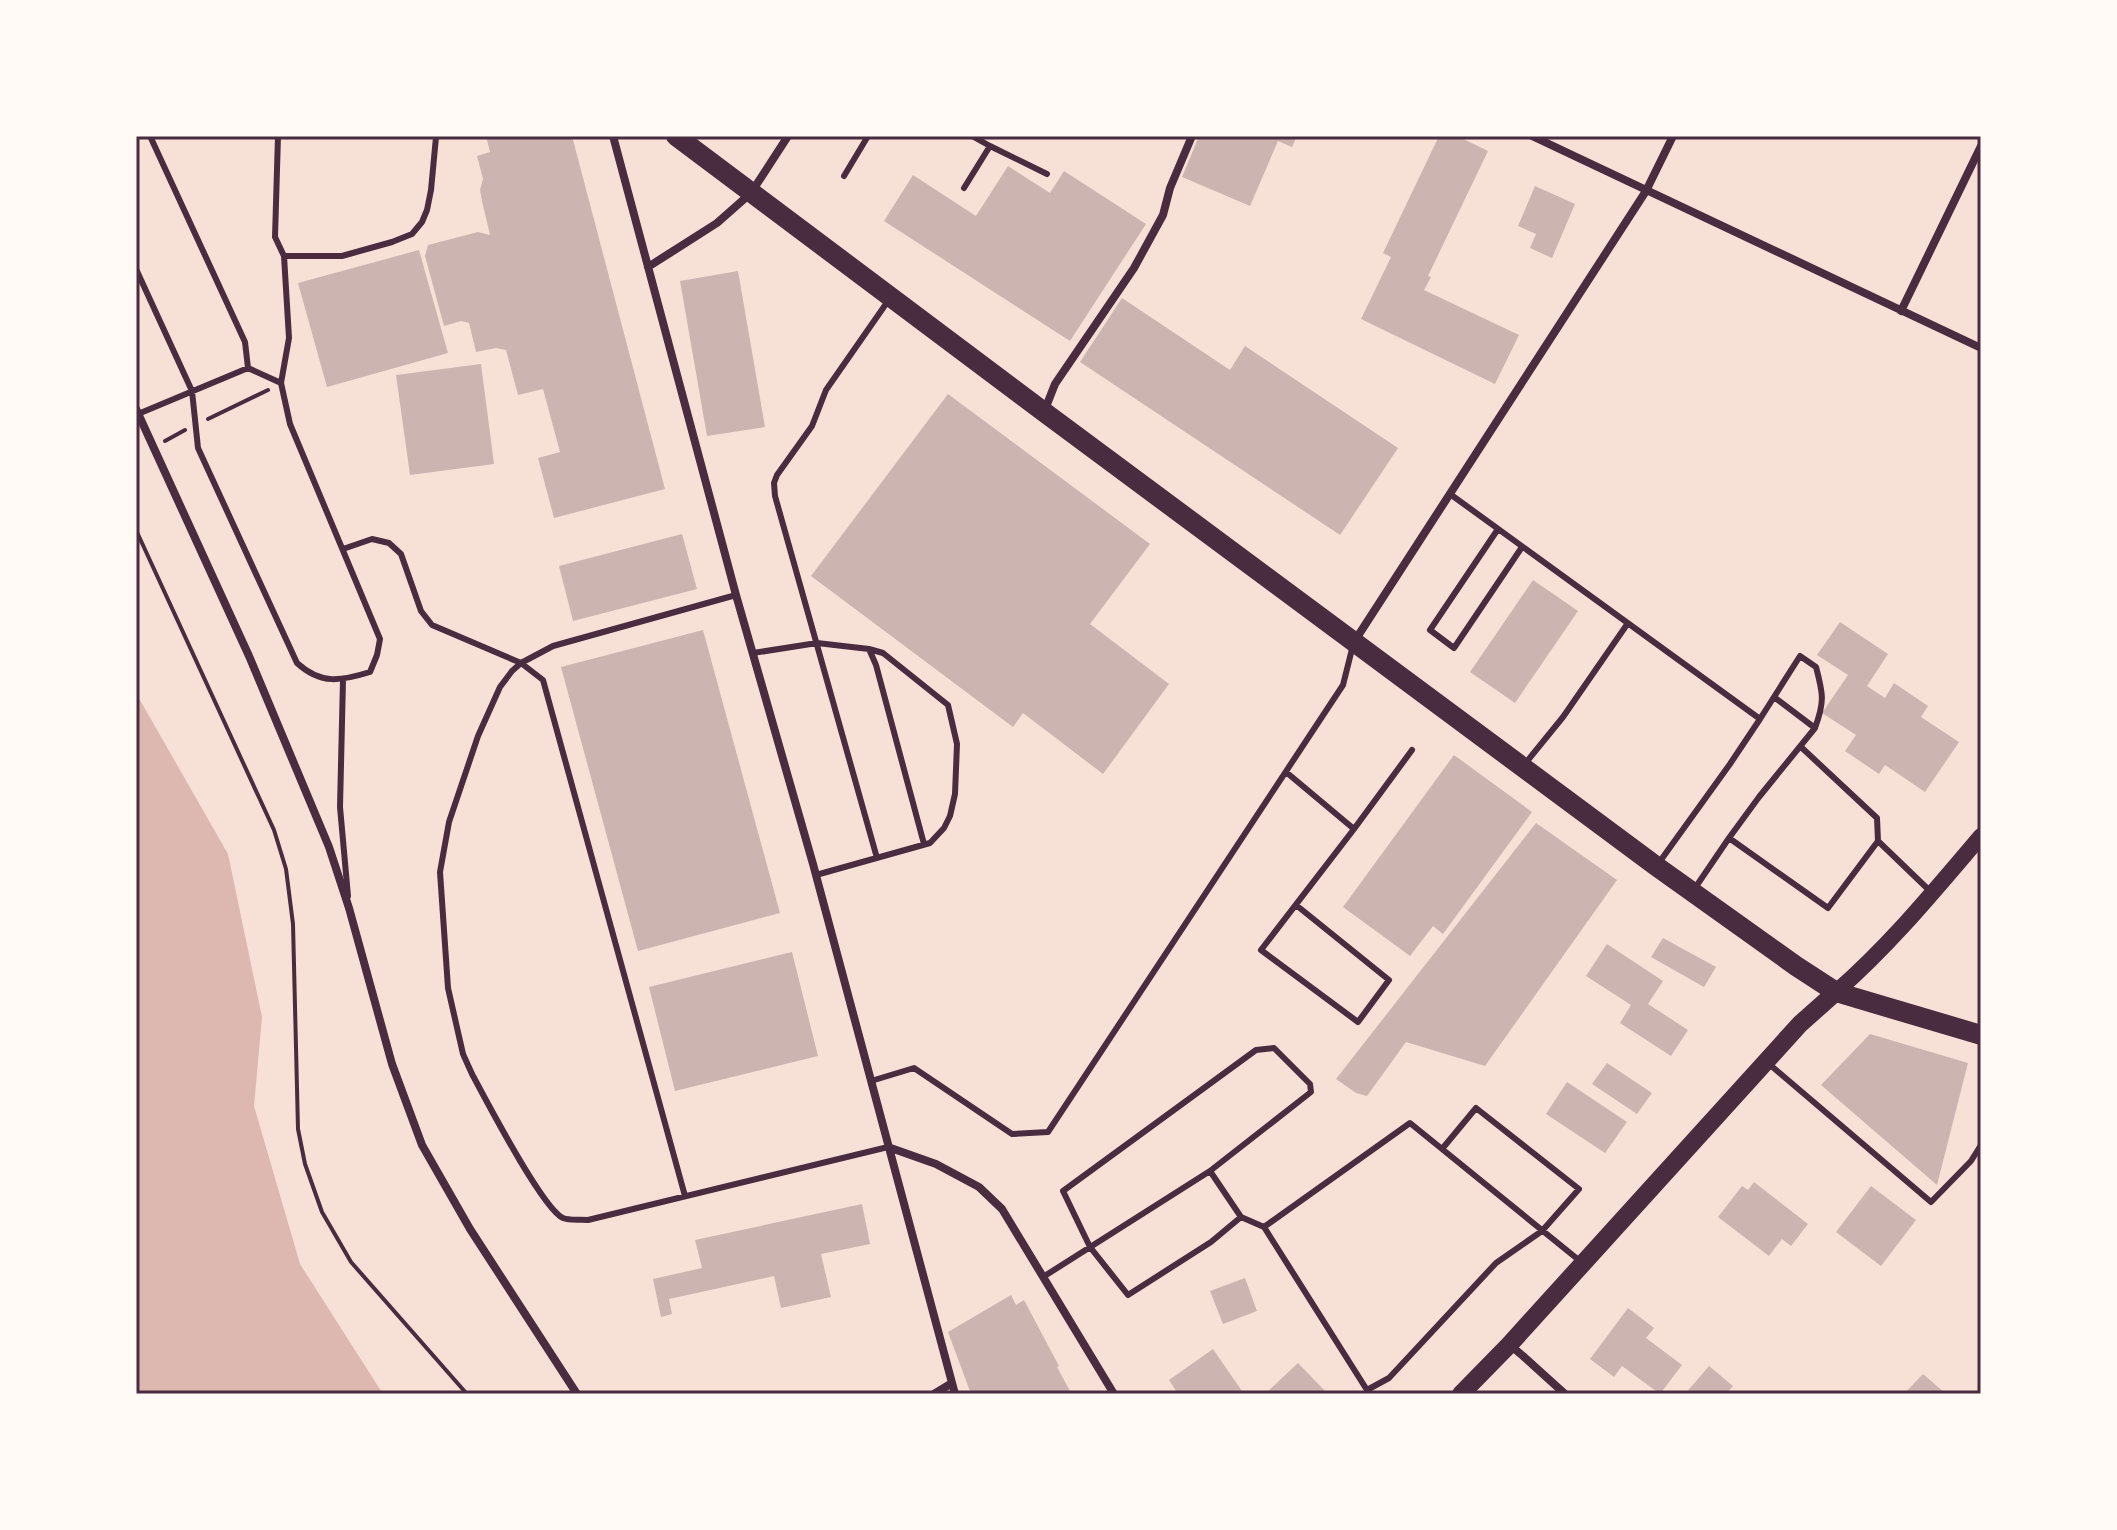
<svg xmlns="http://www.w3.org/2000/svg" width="2117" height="1530" viewBox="0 0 2117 1530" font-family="Rubik,sans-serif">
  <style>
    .water { fill: #dcb8b0 }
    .building { fill: #ccb4b1 }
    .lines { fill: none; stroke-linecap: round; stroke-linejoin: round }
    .path { stroke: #4a2c40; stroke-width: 4 }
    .service { stroke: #4a2c40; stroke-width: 6 }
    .minor { stroke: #4a2c40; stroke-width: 8 }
    .secondary { stroke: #4a2c40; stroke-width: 16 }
    .primary { stroke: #4a2c40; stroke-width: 18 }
    .trunk { stroke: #4a2c40; stroke-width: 20 }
    .neatline { fill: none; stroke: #4a2c40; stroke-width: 3 }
  </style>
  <rect width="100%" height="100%" fill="#f7e1d7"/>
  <!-- water -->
  <path class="water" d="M136,693L228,854L262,1017L254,1106L300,1264L383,1394H136Z"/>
  <!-- building -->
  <path class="building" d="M486,136H572L665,489L554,518L538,458L560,452L543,389L518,395L506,350L496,348L476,352L469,323L461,321L444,326L425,256L428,245L478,232L490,235L482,201L480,190L483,179L477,156L490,152Z
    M1199,136H1297L1292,147L1278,141L1250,206L1182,177Z
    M1439,136H1457L1488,151L1428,276L1431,277L1424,290L1519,335L1495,384L1361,319L1391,257L1383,253Z
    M1008,166L1050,193L1064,171L1146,224L1070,341L884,221L913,175L976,216Z
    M1535,186L1575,204L1552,258L1530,248L1536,234L1518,226Z
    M419,250L448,353L327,387L298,283Z
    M738,271L765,427L707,436L680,281Z
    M1122,298L1230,370L1245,346L1398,448L1340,535L1080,362Z
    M481,364L494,464L410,475L396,375Z
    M948,394L1150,544L1090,624L1169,684L1103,774L1023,713L1013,727L811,576Z
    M682,534L697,589L573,621L559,566Z
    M1533,580L1578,611L1515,703L1470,672Z
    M1840,622L1888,654L1867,686L1885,698L1894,683L1928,706L1921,717L1959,742L1925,792L1885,765L1879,774L1845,751L1856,735L1822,713L1848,675L1817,655Z
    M703,630L780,913L638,951L561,667Z
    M1454,755L1532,812L1443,934L1433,926L1410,956L1343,907Z
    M1536,823L1617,880L1485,1066L1406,1042L1367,1096L1356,1093L1336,1079Z
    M1663,938L1716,967L1704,987L1651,957Z
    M1607,944L1663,981L1648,1004L1688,1030L1671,1056L1620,1023L1631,1005L1586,976Z
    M792,952L818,1056L675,1091L649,987Z
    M1870,1034L1968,1063L1937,1185L1821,1085Z
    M1607,1063L1652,1093L1637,1114L1592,1084Z
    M1567,1082L1627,1122L1605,1153L1546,1114Z
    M1754,1182L1808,1224L1791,1246L1782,1239L1769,1256L1718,1217L1742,1186L1748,1190Z
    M1871,1186L1916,1220L1881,1266L1836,1232Z
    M862,1204L870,1244L821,1254L831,1297L781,1308L774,1276L669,1299L672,1314L661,1317L653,1279L702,1268L695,1240Z
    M1245,1278L1257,1311L1223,1324L1210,1291Z
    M1011,1295L1016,1305L1024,1300L1059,1366L1057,1367L1070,1391L1065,1394H971L948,1332Z
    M1628,1308L1654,1328L1646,1338L1682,1365L1660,1394L1622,1366L1614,1377L1590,1359Z
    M1213,1349L1244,1394H1178L1169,1380Z
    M1298,1363L1326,1392L1324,1394H1265Z
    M1709,1366L1733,1386L1726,1394H1685Z
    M1923,1374L1946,1394H1904Z"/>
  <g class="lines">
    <!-- path -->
    <path class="path" d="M208,419L268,390
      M165,441L185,430
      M136,530L274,830L286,869L293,924L298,1129L305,1164L322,1212L351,1262L467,1394"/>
    <!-- service -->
    <path class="service" d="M150,136L245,342L248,368
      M990,146L1047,174
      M844,176L868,136
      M964,188L990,146L972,136
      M284,256H342L392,242L412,234L422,222L427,210L431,190L436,137
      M136,269L192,391L198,448L297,663C321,685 341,681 370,672L377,655L380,639L290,424L281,383L289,338L284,256L275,237L278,136
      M138,414L248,368L281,383
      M1450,494L1760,719L1730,764L1658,864
      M1498,529L1430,630L1454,648L1522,547
      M343,549L372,539L389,543L401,554L421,611L432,625L521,663L543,680L685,1196
      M736,595L553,646L521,663L512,671L500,687L478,736L449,822L440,872L448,988L463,1054L472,1074C486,1100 542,1208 563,1218C570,1221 580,1219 588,1220L888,1147
      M869,649L876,665L924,844
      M753,653L817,643L869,649L883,653L948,705L957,744L955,794L950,816L944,828L930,843L816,875
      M343,680L340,807L348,896
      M1774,697L1800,656L1816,667C1823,694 1825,701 1815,728
      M1760,719L1774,697L1815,728L1759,797L1729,838L1828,908L1878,841L1931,892
      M1801,747L1877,818L1878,841
      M1524,765L1563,717L1628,623
      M1286,772L1354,829L1261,950L1358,1022L1389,980L1296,905
      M1354,829L1412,750
      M877,858L775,496L774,483L777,475L812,426L826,390L888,301
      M1695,888L1729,838
      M1769,1064L1931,1202L1971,1161L1981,1145
      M871,1081L914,1068L1012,1134L1048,1132L1343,685L1353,645
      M1210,1171L1311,1092L1310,1084L1274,1048L1256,1050L1063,1191L1090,1247L1128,1295L1211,1242L1241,1217
      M1043,1277L1210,1171L1241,1217L1264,1227
      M1367,1390L1389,1378L1496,1263L1542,1231L1579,1189L1476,1108L1442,1149
      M1367,1394V1390L1264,1227L1410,1123L1580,1261"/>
    <!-- minor -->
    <path class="minor" d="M613,136L736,595L813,864L955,1394
      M1532,136L1981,348
      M648,267L717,223L751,193L788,136
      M1901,311L1981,146
      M136,409L249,656L329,847L349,908L392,1064L422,1145L470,1229L577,1394
      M1044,412L1055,384L1134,268L1163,215L1170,188L1192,136
      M1354,642L1646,191L1673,136
      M888,1147L936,1164L979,1187L1002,1209L1114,1394
      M1510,1345L1523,1356L1565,1394
      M934,1394L952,1383"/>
    <!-- secondary -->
    <path class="secondary" d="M1836,992C1890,945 1935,890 1981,836"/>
    <!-- primary -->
    <path class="primary" d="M1461,1394L1509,1345L1800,1024L1836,992"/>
    <!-- trunk -->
    <path class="trunk" d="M676,136L1044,412L1656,866L1796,966L1836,992L1981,1035"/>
  </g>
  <!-- border -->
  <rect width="2117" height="1530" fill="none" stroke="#fffaf5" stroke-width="276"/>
  <rect x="138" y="138" width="1841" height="1254" class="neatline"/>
</svg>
